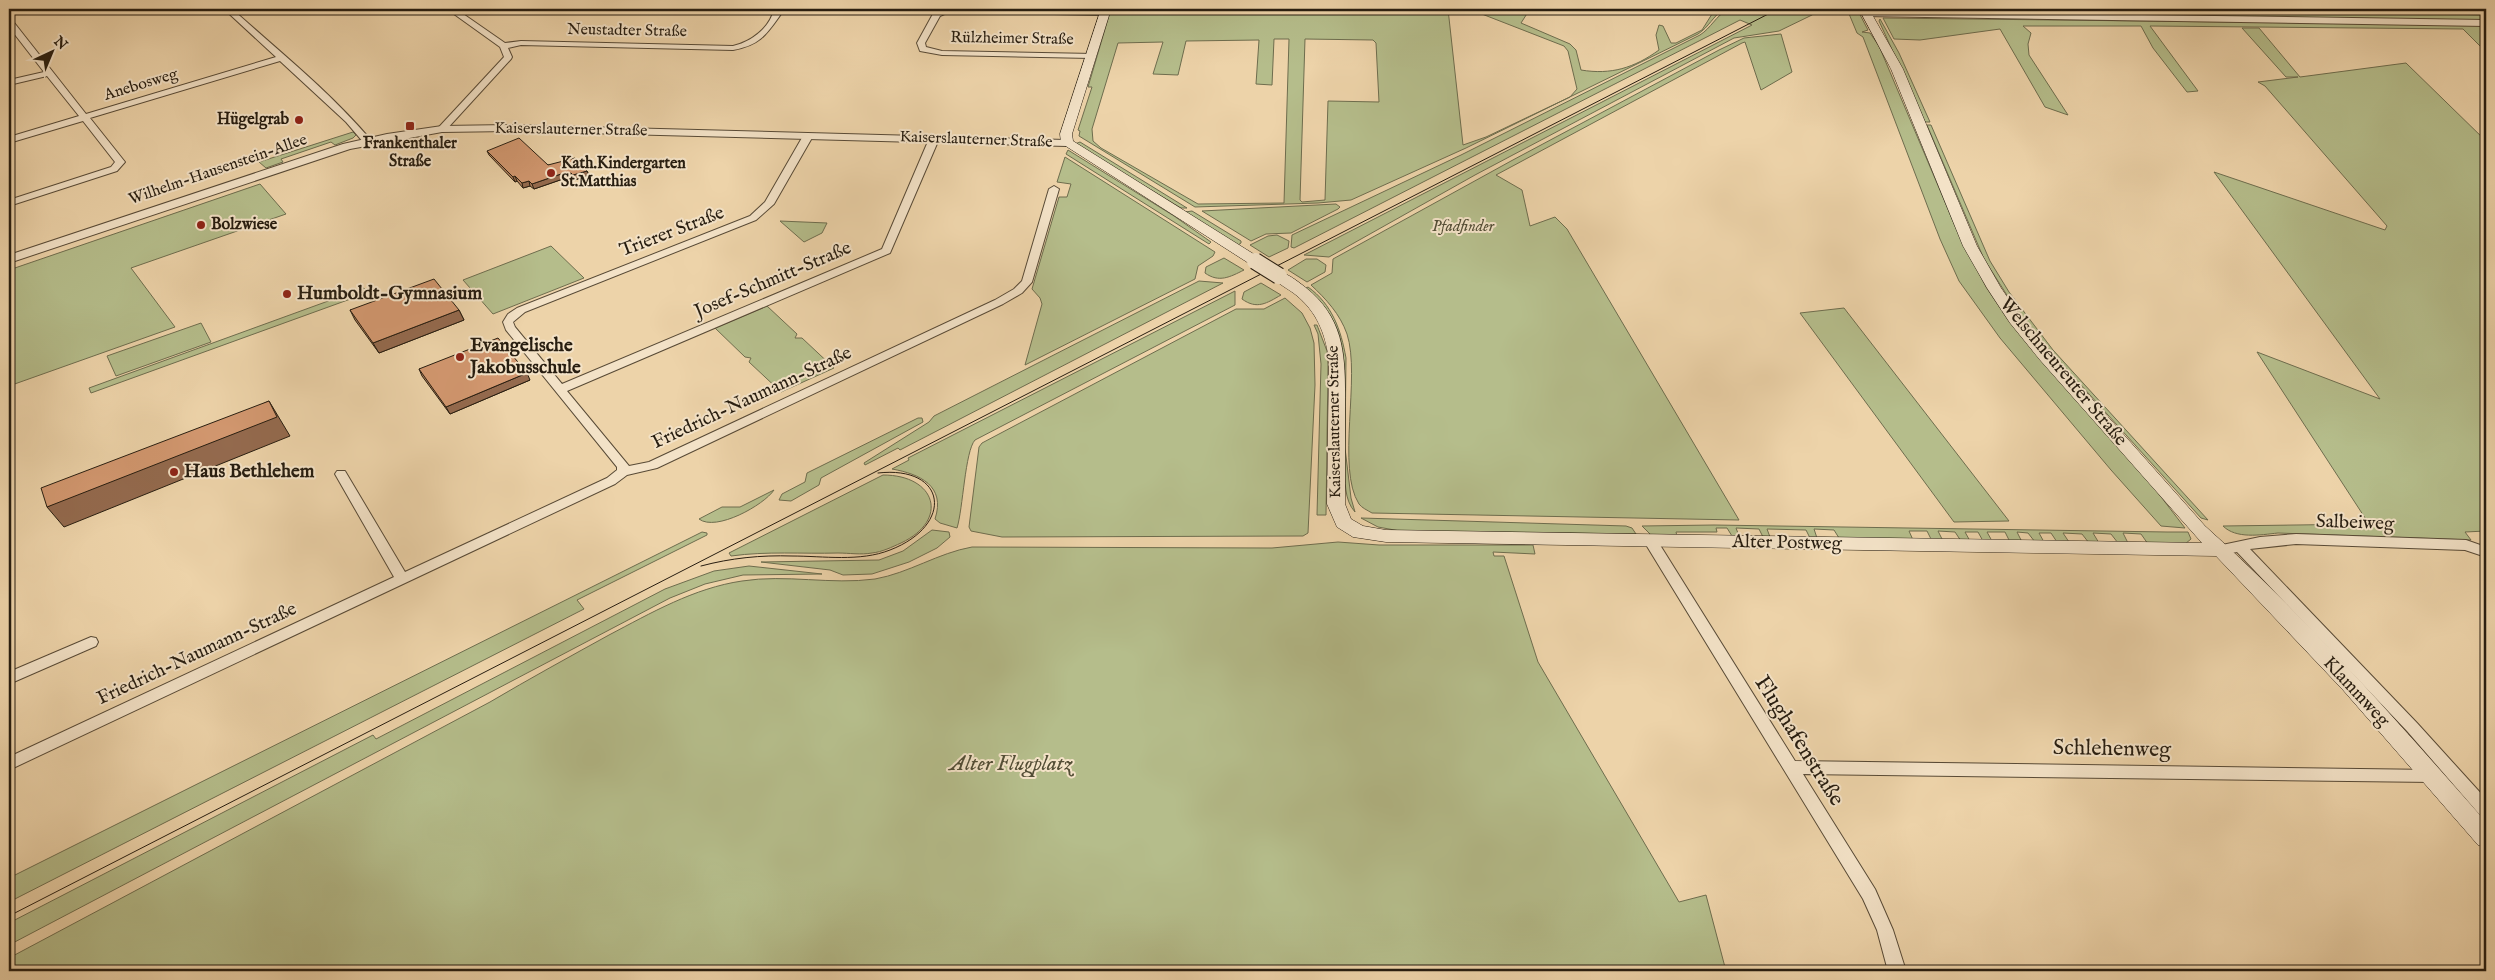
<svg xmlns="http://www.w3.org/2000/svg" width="2495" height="980" viewBox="0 0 2495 980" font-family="'IM FELL English',serif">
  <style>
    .green { fill: #b5bd8b; stroke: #6e6d4e; fill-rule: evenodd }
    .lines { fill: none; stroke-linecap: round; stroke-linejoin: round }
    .minor-casing { stroke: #584a36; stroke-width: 2 }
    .tertiary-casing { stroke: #584a36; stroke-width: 2 }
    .secondary-casing { stroke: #271d10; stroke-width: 1 }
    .minor { fill: #f3e2c7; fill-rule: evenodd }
    .tertiary { fill: #f3e2c7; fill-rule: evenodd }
    .secondary { fill: #f3e2c7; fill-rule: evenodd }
    .tram { stroke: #271d10; stroke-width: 1 }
    .secondary-bridge-casing { stroke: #271d10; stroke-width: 18; stroke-linecap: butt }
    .secondary-bridge { stroke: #f3e2c7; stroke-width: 16 }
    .wall { fill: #b58360; stroke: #271d10 }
    .shaded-wall { fill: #946a4e; stroke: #271d10 }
    .building { fill: #d39870; stroke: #271d10 }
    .poi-dot { fill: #8f2418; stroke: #f3e2c7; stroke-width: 2 }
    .labels { text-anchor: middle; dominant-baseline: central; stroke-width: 4; stroke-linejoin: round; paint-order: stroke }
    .far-street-label { font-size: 16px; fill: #271d10; stroke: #f3e2c7 }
    .far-poi-label { font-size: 16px; font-weight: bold; fill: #271d10; stroke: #f3e2c7; text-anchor: start }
    .far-park-label { font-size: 16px; font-style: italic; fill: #524d35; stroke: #f3e2c7 }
    .street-label { font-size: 19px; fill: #271d10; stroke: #f3e2c7 }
    .poi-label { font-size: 19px; font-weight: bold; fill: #271d10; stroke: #f3e2c7; text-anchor: start }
    .near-street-label { font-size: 22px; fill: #271d10; stroke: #f3e2c7 }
    .near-park-label { font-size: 22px; font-style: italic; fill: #524d35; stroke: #f3e2c7 }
  </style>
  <rect width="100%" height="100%" fill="#edd3a9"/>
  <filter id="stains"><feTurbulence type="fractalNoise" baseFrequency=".004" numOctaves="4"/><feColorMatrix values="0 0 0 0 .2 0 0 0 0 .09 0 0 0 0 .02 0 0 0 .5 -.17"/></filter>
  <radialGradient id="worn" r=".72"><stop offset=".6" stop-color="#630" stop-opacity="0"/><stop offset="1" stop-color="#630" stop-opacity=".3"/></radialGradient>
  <!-- green -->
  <path class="green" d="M1111,9H1448L1463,145L1486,137L1570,97L1577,89L1568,51L1564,46L1469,9H1530L1521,23L1570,44L1576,50L1581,70C1611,75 1634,68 1659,50L1656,35L1659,25L1663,26L1671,43H1676L1702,30L1712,14L1724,9C1713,16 1709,27 1698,34L1466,148L1351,200L1318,203L1195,207L1079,136L1080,131L1078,130L1092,87H1088ZM1274,39H1289L1284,203L1198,204L1101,148L1093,141L1092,129L1118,43L1163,42L1153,74L1178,75L1186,41L1259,40L1256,84L1272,85ZM1305,39L1373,40L1376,43L1379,102L1328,101L1325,200L1302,202L1300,200Z
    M1728,9H1766L1775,13L1783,9H1820L1812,15L1779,31L1734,38L1475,175L1329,257L1304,255L1752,25L1740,20L1294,248L1291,247L1292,235L1461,155L1700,35C1711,28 1716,16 1728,9Z
    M1847,9H1857L1868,30L1862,32L1870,33L1879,46L1955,226L1986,287L2008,320L2148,480L2185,528L2161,526L2111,470L2000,338L1959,281L1940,239L1863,37L1857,33Z
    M1877,9H2070L2071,11L2067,15L1880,12Z
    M2079,9L2266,12L2264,9H2290L2294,12L2375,13L2373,10L2394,11L2398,13L2486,15V20L2097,15Z
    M1883,18L2486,25V52L2463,29L2150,26L2198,91L2187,92L2153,48L2141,26H2023L2031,33L2028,44L2029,55L2068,115L2045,107L2000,29L1920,40L1894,39Z
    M1880,19L1899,53L1930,122H1925L1879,21Z
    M2242,28H2259L2300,77L2406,63L2486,141V531L2465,532L2471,540L2278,533C2260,535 2236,539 2223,526L2369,524L2257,352L2380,399L2214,172L2385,230L2387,226L2265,86L2258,82L2298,77H2286Z
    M1781,34L1792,72L1761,90L1745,42L1742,43L1496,175L1522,190L1530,226L1555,217L1567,229L1739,520L1372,513C1367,510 1362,508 1359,504C1336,468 1361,377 1347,334C1340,314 1326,299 1311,285L1332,273L1333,259L1511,161L1719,50L1744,38Z
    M1927,125H1931L1990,261L2009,292L2053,350L2208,520L2201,518L2024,322L1984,259Z
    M353,132L356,135L353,138L335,145L331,142L281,159L283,162L266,168L259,162Z
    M1080,142L1187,208H1181L1075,144Z
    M1068,150L1174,216L1211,242L1209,244L1066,154Z
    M1065,157L1215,252L1213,256L1198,266L1195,279L1025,365L1042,304L1040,298L1032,289L1059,197H1067L1071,184L1057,182Z
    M260,184L286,214L131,268L175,327L9,386V270Z
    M1336,204L1340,207L1338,209L1291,233L1266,234L1251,241L1202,211Z
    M1192,211L1241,241V243L1238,245L1185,212Z
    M780,221L827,223L822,233L804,242Z
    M1277,235L1289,241L1288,248L1269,257L1250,245L1268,236Z
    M551,246L584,278L493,314L463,280Z
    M1224,258L1244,270C1230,277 1219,283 1205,273L1206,267Z
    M1306,259H1317L1326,265L1325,272L1307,282L1288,270Z
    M1199,281L1223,283L900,450L898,448L865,465L864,463L929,422L934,416Z
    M1261,283L1281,295C1267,303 1257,310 1242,299L1244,292Z
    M1308,287C1332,304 1341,330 1346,358L1345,448L1351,498L1355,512C1344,500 1345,481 1345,465C1344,433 1349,358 1338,331C1331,313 1320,301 1306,288Z
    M364,288L367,293L91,393L89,388Z
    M1235,291V305L975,440C965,451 963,509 957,528L940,523L935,519C946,486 920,474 892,469L909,460L908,458Z
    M1285,298L1302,313L1310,328L1314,343L1315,385L1308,533L1303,536L1002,537L971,531L969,527L979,447L982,443L1236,309H1264Z
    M767,306L797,334L795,338H802L834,368L781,392L749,362L751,358L745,357L715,328Z
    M1844,308L2009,521L1954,522L1800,313Z
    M201,323L211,342L116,376L107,356Z
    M1314,325H1317L1327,351L1328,365L1326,515H1317L1321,364L1318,334Z
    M918,418H922L923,422L821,478L819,485L791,501L779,500L782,494L805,482L807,473Z
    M883,475C936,475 950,520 901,543C892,547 882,552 872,553C861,555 849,553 838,553C802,554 767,551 731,556L729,553Z
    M774,490C764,505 716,532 699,519L722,507H740Z
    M1361,518L1626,526L1632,528L1636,534L1400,531L1378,527Z
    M1714,525L2167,532H2188L2191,539L2185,544H2148L2141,534L2123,533L2128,543H2118L2111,534L2093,533L2099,543H2089L2082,534L2063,533L2069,542H2057L2051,533H2039L2044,542H2035L2028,533L2017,532L2022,542H2010L2005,532H1987L1992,541H1983L1978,532H1965L1970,541H1961L1955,532L1938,531L1943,541H1932L1927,531H1909L1913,540L1839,538L1834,530L1814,529L1817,538H1810L1806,530L1767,529L1770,537H1763L1759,529L1736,528L1739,536H1732L1727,528H1716L1717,532H1676L1677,536H1652L1642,526Z
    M932,530L949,532L950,537L937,548L909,562L872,574L843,575L830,570L761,562L879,560L903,551Z
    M702,532L707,533V535L577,600L584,609L9,902V878Z
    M1338,542L1379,545H1533L1535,554L1493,552L1494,556H1504L1538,662L1679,902L1706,895L1726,971H9V958L490,702C529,679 569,657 609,635C651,613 694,588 742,581C786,574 831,585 875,579C909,573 938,553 972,547L1272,548Z
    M749,566L822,574L743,575L705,584L670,598L9,945V923L373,735L376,739L665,589L714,571Z"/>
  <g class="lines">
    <!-- minor casing -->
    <g class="minor-casing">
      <path id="minor" d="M224,9H232C279,51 329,91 370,139V143H364L346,122L280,61L90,118L125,162L117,171L9,206V200L111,167L115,162L83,121L9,143V137L79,116L47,76L9,85V80L44,72L9,27V20H12L86,114L276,57Z
        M447,9H456L505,43L521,41L733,46C751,42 770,28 774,9H782L781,14C766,35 760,45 733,50L521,45L508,48L512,57L511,59L445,131H439V127L504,57L500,47Z
        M944,9L1104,11L1108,13L1104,15L949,12L940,16L925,43L926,47L942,51L1094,54L1095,56L1091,58L942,55L920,51L917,43L934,12Z
        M2070,9H2078L2087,17L2080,19Z
        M2395,9H2486V12L2399,11Z
        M808,133L813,136L774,204L756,220L525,312L513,322L515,327L562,384L882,249L929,139L937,137L939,139L890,253L567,391L629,466L649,462L995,300L1014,289L1022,281L1049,189L1054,186L1059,189L1032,282L1022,293L1003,304L657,468L627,475L615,484L9,770V757L394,577L335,474L337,471H345L405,572L607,478L617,470V467L506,330L503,322L508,314L517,308L750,216L765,202L803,136Z
        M2296,534L2466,540L2486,547V557L2465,550L2296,544L2250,549L2417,723L2486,799V817L2480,815L2407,731L2237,552L2222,555L2217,553L2215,550L2217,547L2222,545L2260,537Z
        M1650,535L1655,537L1795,761L2433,770L2438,771L2441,776L2438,781L2433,782L1803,774L1875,889L1893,930L1906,971H1888L1877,930L1863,899L1645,543L1644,540Z
        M91,637L96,638L98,642L96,646L9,684V672Z"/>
    </g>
    <!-- tertiary casing -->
    <g class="tertiary-casing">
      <path id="tertiary" d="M1867,11L2486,20V26L1864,16V12Z
        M509,125L1067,140L1072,143L1067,146L509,131L442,132L350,149L9,263V255L343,144L387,134L442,126Z"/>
    </g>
    <!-- secondary casing -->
    <g class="secondary-casing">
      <path id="secondary" d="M1101,9H1111L1072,134L1073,141L1260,258L1262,261L1260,264H1250L1061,143L1060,134Z
        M1859,9H1869L1903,69L1977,246L2001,288L2021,317L2052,354L2205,526C2300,611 2387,710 2472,806L2486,822V848L2478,845L2343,690L2216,556L1386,542L1353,537L1337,527L1327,504L1329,359C1325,333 1317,312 1296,295C1289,289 1277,284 1272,276L1279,272C1289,274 1297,281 1305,287C1349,321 1345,366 1345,416C1345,445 1345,475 1345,504L1351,519L1363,526L1386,530L2202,543L2040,360L2010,323L1987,288L1963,246L1891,69Z"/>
    </g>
    <!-- minor -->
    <use href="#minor" class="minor"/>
    <!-- tertiary -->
    <use href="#tertiary" class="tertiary"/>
    <!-- secondary -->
    <use href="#secondary" class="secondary"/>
    <!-- tram -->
    <path class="tram" d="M701,566C731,558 761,555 792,556C823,556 860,562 890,550C955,525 947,465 878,473
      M9,916L1778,9"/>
    <!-- secondary-bridge casing -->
    <g class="secondary-bridge-casing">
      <path id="secondary-bridge" d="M1255,261L1279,276"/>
    </g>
    <!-- secondary-bridge -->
    <use href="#secondary-bridge" class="secondary-bridge"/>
  </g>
  <!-- wall -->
  <path class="wall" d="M487,151L548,165L587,171L589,175L575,180L572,178L565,180L563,179L534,189L530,186L523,188L517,181L515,182L489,155Z
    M350,310H459L464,320L379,353L355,320Z
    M419,369L530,380L450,414L422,376Z"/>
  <!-- shaded-wall -->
  <path class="shaded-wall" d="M587,171L589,175L575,180L573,175Z
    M571,173L572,178L565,180L563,176Z
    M561,174L563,179L534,189L532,184Z
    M515,176L517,181L515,182L513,177Z
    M529,181L530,186L523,188L522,183Z
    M459,310L464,320L379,353L373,343Z
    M527,373L530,380L450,414L446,407Z
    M269,401L290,436L64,527L47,507Z"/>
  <!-- building -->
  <path class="building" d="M519,138L548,165L575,158L587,171L573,175L571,173L563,176L561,174L532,184L529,181L522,183L515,176L513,177L487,151Z
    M434,279L459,310L373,343L350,310Z
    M498,338L527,373L446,407L419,369Z
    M269,401L277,417L47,507L41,488Z"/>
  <!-- markers -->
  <g class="poi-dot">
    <circle cx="299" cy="120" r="5"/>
    <rect x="405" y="121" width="10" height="10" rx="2.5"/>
    <circle cx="551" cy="173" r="5"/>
    <circle cx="201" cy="225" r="5"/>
    <circle cx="287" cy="294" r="5"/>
    <circle cx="460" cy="357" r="5"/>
    <circle cx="174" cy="472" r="5"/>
  </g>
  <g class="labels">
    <!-- far-street labels -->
    <g class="far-street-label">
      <text transform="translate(627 31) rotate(1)">Neustadter Straße</text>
      <text transform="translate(1012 39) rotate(1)">Rülzheimer Straße</text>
      <text transform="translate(141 85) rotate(-17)">Anebosweg</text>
      <text transform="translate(571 130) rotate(1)">Kaiserslauterner Straße</text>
      <text transform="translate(976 140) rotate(2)">Kaiserslauterner Straße</text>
      <text transform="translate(218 170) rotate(-19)">Wilhelm-Hausenstein-Allee</text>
      <text transform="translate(1335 422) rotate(-91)">Kaiserslauterner Straße</text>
    </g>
    <!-- far-poi labels -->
    <g class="far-poi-label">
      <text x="289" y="120" text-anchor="end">Hügelgrab</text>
      <text x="410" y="144" text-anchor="middle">Frankenthaler<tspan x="410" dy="18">Straße</tspan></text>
      <text x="561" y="164">Kath.Kindergarten<tspan x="561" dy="18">St.Matthias</tspan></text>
      <text x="211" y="225">Bolzwiese</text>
    </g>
    <!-- far-park labels -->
    <g class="far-park-label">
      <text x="1463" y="227">Pfadfinder</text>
    </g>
    <!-- street labels -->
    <g class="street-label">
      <text transform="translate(672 232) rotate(-21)">Trierer Straße</text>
      <text transform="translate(773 280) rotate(-23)">Josef-Schmitt-Straße</text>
      <text transform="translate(2063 372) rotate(50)">Welschneureuter Straße</text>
      <text transform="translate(752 398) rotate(-25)">Friedrich-Naumann-Straße</text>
      <text transform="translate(2355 523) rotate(2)">Salbeiweg</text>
      <text transform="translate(1787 543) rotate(1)">Alter Postweg</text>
      <text transform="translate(197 654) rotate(-25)">Friedrich-Naumann-Straße</text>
      <text transform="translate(2356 692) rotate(47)">Klammweg</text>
    </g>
    <!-- poi labels -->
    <g class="poi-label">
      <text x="297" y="294">Humboldt-Gymnasium</text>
      <text x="470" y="346">Evangelische<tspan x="470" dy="22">Jakobusschule</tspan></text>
      <text x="184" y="472">Haus Bethlehem</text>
    </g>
    <!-- near-street labels -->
    <g class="near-street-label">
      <text transform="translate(1799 741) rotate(58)">Flughafenstraße</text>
      <text transform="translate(2112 749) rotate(1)">Schlehenweg</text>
    </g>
    <!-- near-park labels -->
    <g class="near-park-label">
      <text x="1011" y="764">Alter Flugplatz</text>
    </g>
  </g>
  <!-- margin -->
  <rect width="2495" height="980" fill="none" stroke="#edd3a9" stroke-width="30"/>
  <rect x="10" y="10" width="2475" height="960" fill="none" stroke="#271d10" stroke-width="2.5"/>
  <rect x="15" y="15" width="2465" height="950" fill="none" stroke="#271d10"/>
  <!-- north arrow -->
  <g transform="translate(52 52) rotate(44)" stroke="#f3e2c7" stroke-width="4" paint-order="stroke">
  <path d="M0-4L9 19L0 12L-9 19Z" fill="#271d10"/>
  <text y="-8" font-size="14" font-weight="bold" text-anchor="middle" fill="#271d10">N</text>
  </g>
  <rect width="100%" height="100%" filter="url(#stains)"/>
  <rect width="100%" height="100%" fill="url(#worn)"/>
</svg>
